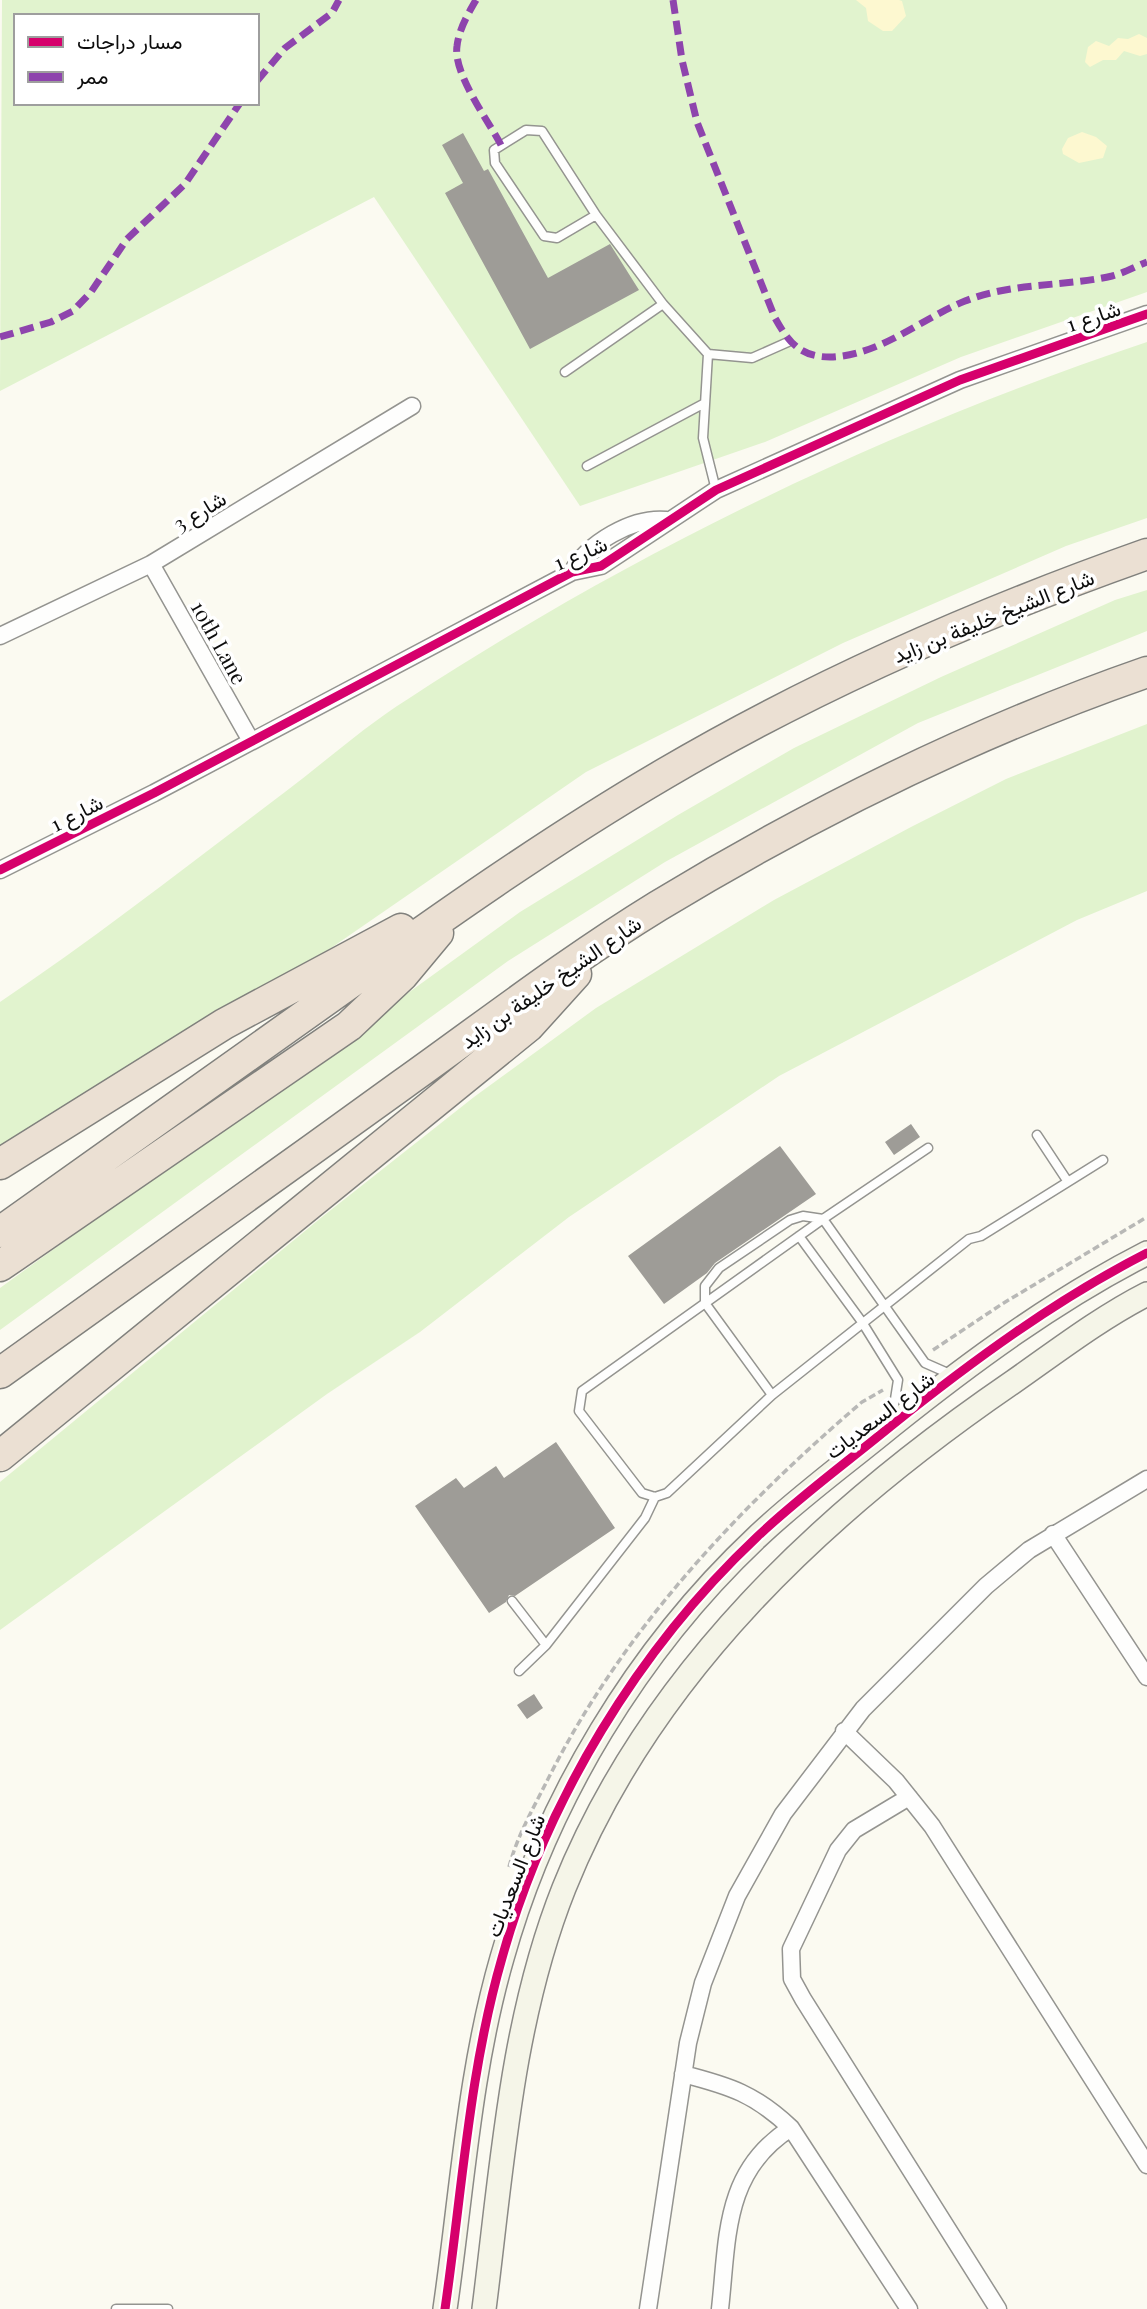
<svg xmlns="http://www.w3.org/2000/svg" width="1147" height="2309" viewBox="0 0 1147 2309" font-family="'Playfair Display',Vazirmatn,serif">
  <style>
    .green { fill: #e1f3ce; fill-rule: evenodd }
    .sand { fill: #fdf8d0 }
    .building { fill: #9e9c97 }
    .lines { fill: none; stroke-linecap: round; stroke-linejoin: round }
    .lane-casing { stroke: #949490; stroke-width: 11 }
    .street-casing { stroke: #949490; stroke-width: 19 }
    .secondary-casing { stroke: #8b8a86; stroke-width: 26 }
    .highway-casing { stroke: #81817d; stroke-width: 33 }
    .path { stroke: #b8b8b6; stroke-width: 3.5; stroke-dasharray: 7 3.5; stroke-linecap: butt }
    .lane { stroke: #fefefd; stroke-width: 8 }
    .street { stroke: #fefefd; stroke-width: 16 }
    .secondary { stroke: #f5f5e8; stroke-width: 23 }
    .highway { stroke: #ebe0d3; stroke-width: 30 }
    .quiet { stroke: #8e44ad; stroke-width: 7; stroke-dasharray: 14 7; stroke-linecap: butt }
    .cycleway-casing { stroke: #fff; stroke-width: 13 }
    .cycleway { stroke: #d6006c; stroke-width: 9 }
    .labels { text-anchor: middle; dominant-baseline: central; stroke-width: 7; stroke-linejoin: round; paint-order: stroke }
    .street-label { font-size: 21px; fill: #0d0d0d; stroke: #fff }
  </style>
  <rect width="100%" height="100%" fill="#fbfaf1"/>
  <!-- green -->
  <path class="green" d="M2,0H1147V292L961,357L765,442L580,506L374,197L0,391ZM16,16H257V103H16Z
    M1147,342V518L1066,546L843,643L586,772L331,948L0,1152V1002C98,936 191,863 285,792C326,761 365,726 408,699C637,549 888,429 1147,342Z
    M1147,590V631L918,723L665,862L508,961L0,1330V1288L520,912L678,815L794,748L941,677L1115,600Z
    M1147,724V891L1077,920L779,1076L569,1217L420,1332L327,1394L0,1630V1482L322,1217L474,1097L596,1008L774,900L911,827L1006,779Z"/>
  <!-- sand -->
  <path class="sand" d="M856,0H899L902,1L906,16L892,31H883L868,21L866,8Z
    M1139,34L1147,38V54L1140,56L1124,51L1116,60H1103L1090,67L1085,62L1088,47L1096,41L1109,46L1118,38L1128,39Z
    M1082,132L1096,137L1107,146L1103,158L1079,163L1063,154L1062,149L1068,138Z"/>
  <!-- building -->
  <path class="building" d="M463,133L484,171L488,169L548,278L610,244L639,290L530,349L445,193L463,183L442,145Z
    M911,1124L920,1137L894,1155L885,1142Z
    M780,1146L816,1194L715,1263L707,1273L664,1304L628,1256Z
    M556,1442L615,1528L515,1596L509,1595L506,1602L489,1613L415,1506L456,1478L464,1488L496,1466L504,1478Z
    M534,1694L543,1708L527,1719L517,1705Z"/>
  <g class="lines">
    <!-- lane casing -->
    <g class="lane-casing">
      <path id="lane" d="M596,215L557,238L544,236L495,163L494,150L526,130L542,131L596,215L663,304L708,354L703,438L716,490
        M708,354L752,358L788,342
        M565,372L663,304
        M587,466L703,404
        M1037,1135L1068,1182
        M928,1148L823,1219L582,1391L579,1411L642,1493L655,1497L667,1493L772,1395L969,1239L981,1236L1103,1160
        M799,1236L862,1322L898,1380L892,1418
        M772,1395L705,1303V1286L719,1268L790,1220L803,1216L823,1219L925,1363L950,1374
        M512,1601L546,1645
        M519,1671L546,1645L645,1518L655,1497
        M116,2309H168"/>
    </g>
    <!-- street casing -->
    <g class="street-casing">
      <path id="street" d="M151,564L251,741
        M572,572C588,543 632,517 666,520
        M0,636L151,564L412,406
        M0,870L154,793L572,572L601,566L716,490L960,380L1147,314
        M1053,1534L1147,1677
        M844,1731L896,1781L932,1826L1147,2165
        M909,1797L854,1830L838,1850L791,1949L792,1979L803,1999L998,2309
        M683,2074C730,2086 755,2094 791,2128L909,2309
        M648,2309L688,2043L703,1983L737,1896L783,1814L863,1709L986,1586L1029,1550L1147,1479
        M720,2309C728,2238 723,2171 791,2128"/>
    </g>
    <!-- secondary casing -->
    <g class="secondary-casing">
      <path id="secondary" d="M445,2309C462,2192 469,2072 502,1958C546,1801 638,1649 757,1537C799,1497 846,1463 891,1426C971,1362 1055,1300 1147,1253
        M484,2309C502,2168 511,2021 564,1888C650,1673 826,1510 1013,1382C1056,1352 1100,1318 1147,1294"/>
    </g>
    <!-- highway casing -->
    <g class="highway-casing">
      <path id="highway" d="M0,1164L224,1024L401,929
        M0,1232C110,1154 219,1076 329,998C438,920 548,842 664,774C817,684 980,613 1147,554
        M0,1266L349,1026L403,975L438,933
        M0,1373C134,1277 269,1181 403,1084C487,1024 570,960 658,906C813,812 977,731 1147,672
        M0,1456L529,1026L576,974"/>
    </g>
    <!-- path -->
    <path class="path" d="M933,1350L1002,1304L1147,1217
      M509,1867C517,1836 534,1807 548,1779C623,1630 736,1510 862,1402L883,1390"/>
    <!-- lane -->
    <use href="#lane" class="lane"/>
    <!-- street -->
    <use href="#street" class="street"/>
    <!-- secondary -->
    <use href="#secondary" class="secondary"/>
    <!-- highway -->
    <use href="#highway" class="highway"/>
    <!-- quiet -->
    <path class="quiet" d="M476,0C468,14 459,29 457,46C453,74 488,120 501,145
      M673,0L682,60L697,122L775,318C789,343 801,358 833,357C882,354 921,319 965,301C1013,282 1063,287 1112,276C1124,273 1136,266 1147,262
      M257,81L285,48L332,13L339,0
      M0,337L51,322L73,311L91,292L127,239L185,184L240,103"/>
    <!-- cycleway casing -->
    <g class="cycleway-casing">
      <path id="cycleway" d="M0,870L154,793L572,572L601,566L716,490L960,380L1147,314
        M445,2309C462,2192 469,2072 502,1958C546,1801 638,1649 757,1537C799,1497 846,1463 891,1426C971,1362 1055,1300 1147,1253"/>
    </g>
    <!-- cycleway -->
    <use href="#cycleway" class="cycleway"/>
  </g>
  <g class="labels">
    <!-- street labels -->
    <g class="street-label">
      <text transform="translate(1093 315) rotate(-19)">شارع 1</text>
      <text transform="translate(199 510) rotate(-31)">شارع 3</text>
      <text transform="translate(580 552) rotate(-23)">شارع 1</text>
      <text transform="translate(993 615) rotate(-22)">شارع الشيخ خليفة بن زايد</text>
      <text transform="translate(220 642) rotate(61)">10th Lane</text>
      <text transform="translate(76 812) rotate(-27)">شارع 1</text>
      <text transform="translate(550 981) rotate(-35)">شارع الشيخ خليفة بن زايد</text>
      <text transform="translate(879 1414) rotate(-37)">شارع السعديات</text>
      <text transform="translate(514 1875) rotate(-69)">شارع السعديات</text>
    </g>
  </g>
  <!-- legend -->
  <rect x="14" y="14" width="245" height="91" fill="#ffffff" stroke="#9e9e9e" stroke-width="2"/>
  <rect x="28" y="37" width="35" height="10" fill="#d6006c" stroke="#9e9e9e" stroke-width="2"/>
  <text x="77" y="49" font-size="21" fill="#0d0d0d">مسار دراجات</text>
  <rect x="28" y="72" width="35" height="10" fill="#8e44ad" stroke="#9e9e9e" stroke-width="2"/>
  <text x="77" y="84" font-size="21" fill="#0d0d0d">ممر</text>
</svg>
